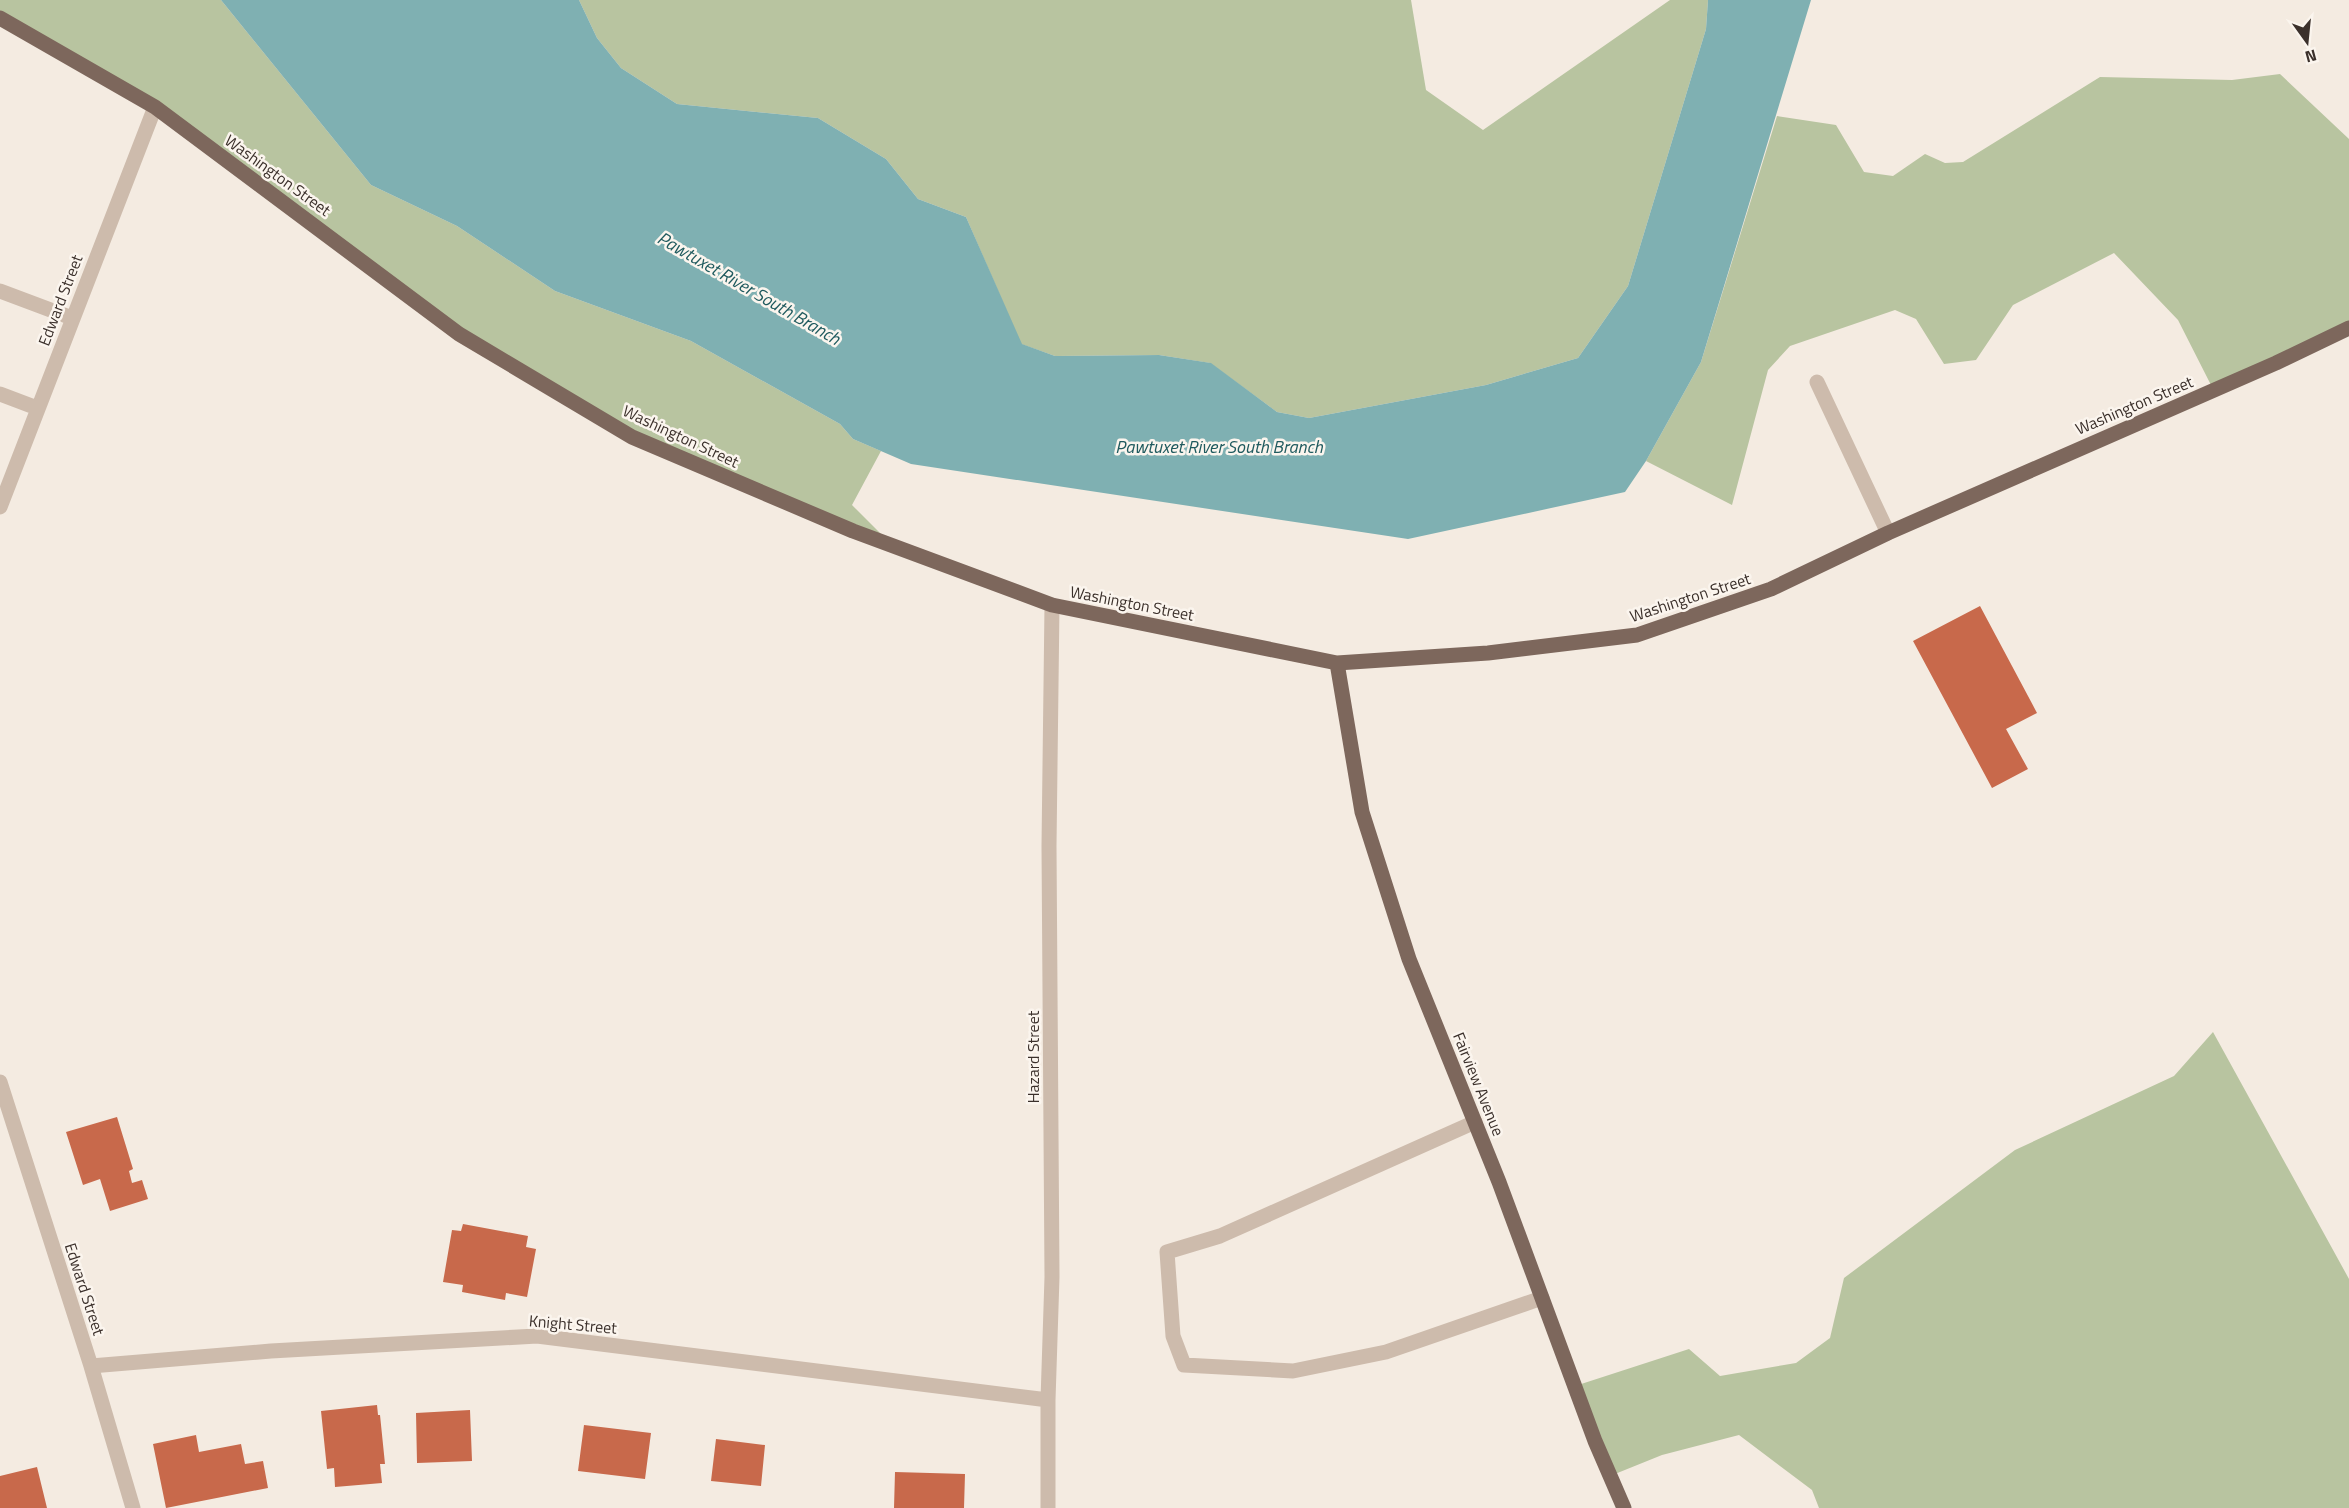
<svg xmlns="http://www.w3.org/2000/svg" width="2349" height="1508" viewBox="0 0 2349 1508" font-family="'Titillium Web',sans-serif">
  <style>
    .green { fill: #b8c4a0 }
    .water { fill: #7fb0b2 }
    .building { fill: #c8694b }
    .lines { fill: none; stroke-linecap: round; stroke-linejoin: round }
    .minor { stroke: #cdbbac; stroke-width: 15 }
    .major { stroke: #7d675c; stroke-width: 15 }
    .labels { text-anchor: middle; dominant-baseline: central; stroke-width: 5; stroke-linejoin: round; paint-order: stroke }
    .street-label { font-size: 16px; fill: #3b302b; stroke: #fbf5ee }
    .water-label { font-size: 18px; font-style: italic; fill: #1f5a5e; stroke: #fbf5ee }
  </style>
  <rect width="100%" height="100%" fill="#f4ebe1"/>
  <!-- green -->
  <path class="green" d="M0,0H221L371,185L457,226L555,291L691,341L840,424L853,439L881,451L852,505L885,538L670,457L462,342L159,114L0,19Z
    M579,0H1411L1426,90L1483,130L1670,0H1708L1706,29L1628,286L1578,358L1486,385L1309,418L1277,412L1210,363L1159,355L1055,356L1021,344L966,217L918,199L886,159L818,118L677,104L621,68L597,38Z
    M2280,74L2349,139V332L2213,389L2178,320L2114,253L2013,305L1976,360L1944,364L1916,319L1895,310L1790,346L1768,370L1732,505L1646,461L1701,362L1777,116L1836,125L1864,172L1893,176L1925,154L1945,163L1963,162L2100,77L2232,80Z
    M2213,1032L2349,1279V1508H1819L1812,1490L1739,1435L1662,1455L1610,1476L1575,1386L1689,1349L1720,1376L1796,1363L1830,1338L1844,1278L2015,1150L2174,1076Z"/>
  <!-- water -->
  <path class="water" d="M221,0H579L597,38L621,68L677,104L818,118L886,159L918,199L966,217L1022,344L1055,356L1159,355L1211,363L1277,412L1309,418L1486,385L1578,358L1628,286L1706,29L1708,0H1811L1701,362L1646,461L1625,492L1408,539L911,464L853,439L840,424L691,341L555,291L457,226L371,185Z"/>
  <!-- building -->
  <path class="building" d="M1980,606L2037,713L2006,729L2028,769L1992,788L1913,641Z
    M117,1117L133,1169L129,1171L132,1183L142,1180L148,1199L110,1211L100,1179L83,1185L66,1132Z
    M463,1224L528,1236L526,1247L536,1249L527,1297L506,1293L505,1300L462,1292L463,1285L443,1282L452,1230L461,1231Z
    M377,1405L378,1415H380L385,1464H380L382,1483L335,1487L334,1468L327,1469L321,1411Z
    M470,1410L472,1461L417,1463L416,1413Z
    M584,1425L651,1433L645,1479L578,1471Z
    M196,1435L199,1452L241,1444L245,1464L263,1461L268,1488L166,1508L153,1444Z
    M716,1439L765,1445L761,1486L711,1481Z
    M37,1467L47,1508H0V1476Z
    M895,1472L965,1474L964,1508H894Z"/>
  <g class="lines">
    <!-- minor -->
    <path class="minor" d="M0,291L72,318
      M1817,382L1888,533
      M0,394L37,408
      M0,507L155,107
      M0,1082L91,1366L133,1508
      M1475,1122L1220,1236L1167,1252L1173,1336L1184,1365L1293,1371L1386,1352L1542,1298
      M91,1366L271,1351L537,1336L1048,1400
      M1048,1508V1400L1052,1277L1049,846L1052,605"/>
    <!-- major -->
    <path class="major" d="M0,18L155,107L459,334L632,437L853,531L1052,605L1337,663L1488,653L1637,635L1771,589L1888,533L2276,363L2349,328
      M1337,663L1362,812L1409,959L1499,1182L1595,1441L1624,1508"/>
  </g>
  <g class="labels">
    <!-- street labels -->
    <g class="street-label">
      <text transform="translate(278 175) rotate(36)">Washington Street</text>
      <text transform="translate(60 300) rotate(-69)">Edward Street</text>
      <text transform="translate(2134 405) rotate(-23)">Washington Street</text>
      <text transform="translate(681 436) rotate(25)">Washington Street</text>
      <text transform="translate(1690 597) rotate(-18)">Washington Street</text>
      <text transform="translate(1132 603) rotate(11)">Washington Street</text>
      <text transform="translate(1033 1057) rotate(-90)">Hazard Street</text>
      <text transform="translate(1479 1084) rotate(68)">Fairview Avenue</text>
      <text transform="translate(85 1289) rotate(72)">Edward Street</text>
      <text transform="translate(573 1324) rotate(5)">Knight Street</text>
    </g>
    <!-- water labels -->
    <g class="water-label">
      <text transform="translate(749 288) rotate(30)">Pawtuxet River South Branch</text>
      <text x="1219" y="446">Pawtuxet River South Branch</text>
    </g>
  </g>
  <!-- north arrow -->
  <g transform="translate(2307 42) rotate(165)" stroke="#fbf5ee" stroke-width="4.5" paint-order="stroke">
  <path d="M0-4.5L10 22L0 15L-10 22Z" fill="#3b302b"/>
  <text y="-9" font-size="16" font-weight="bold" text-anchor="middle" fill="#3b302b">N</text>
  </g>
</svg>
